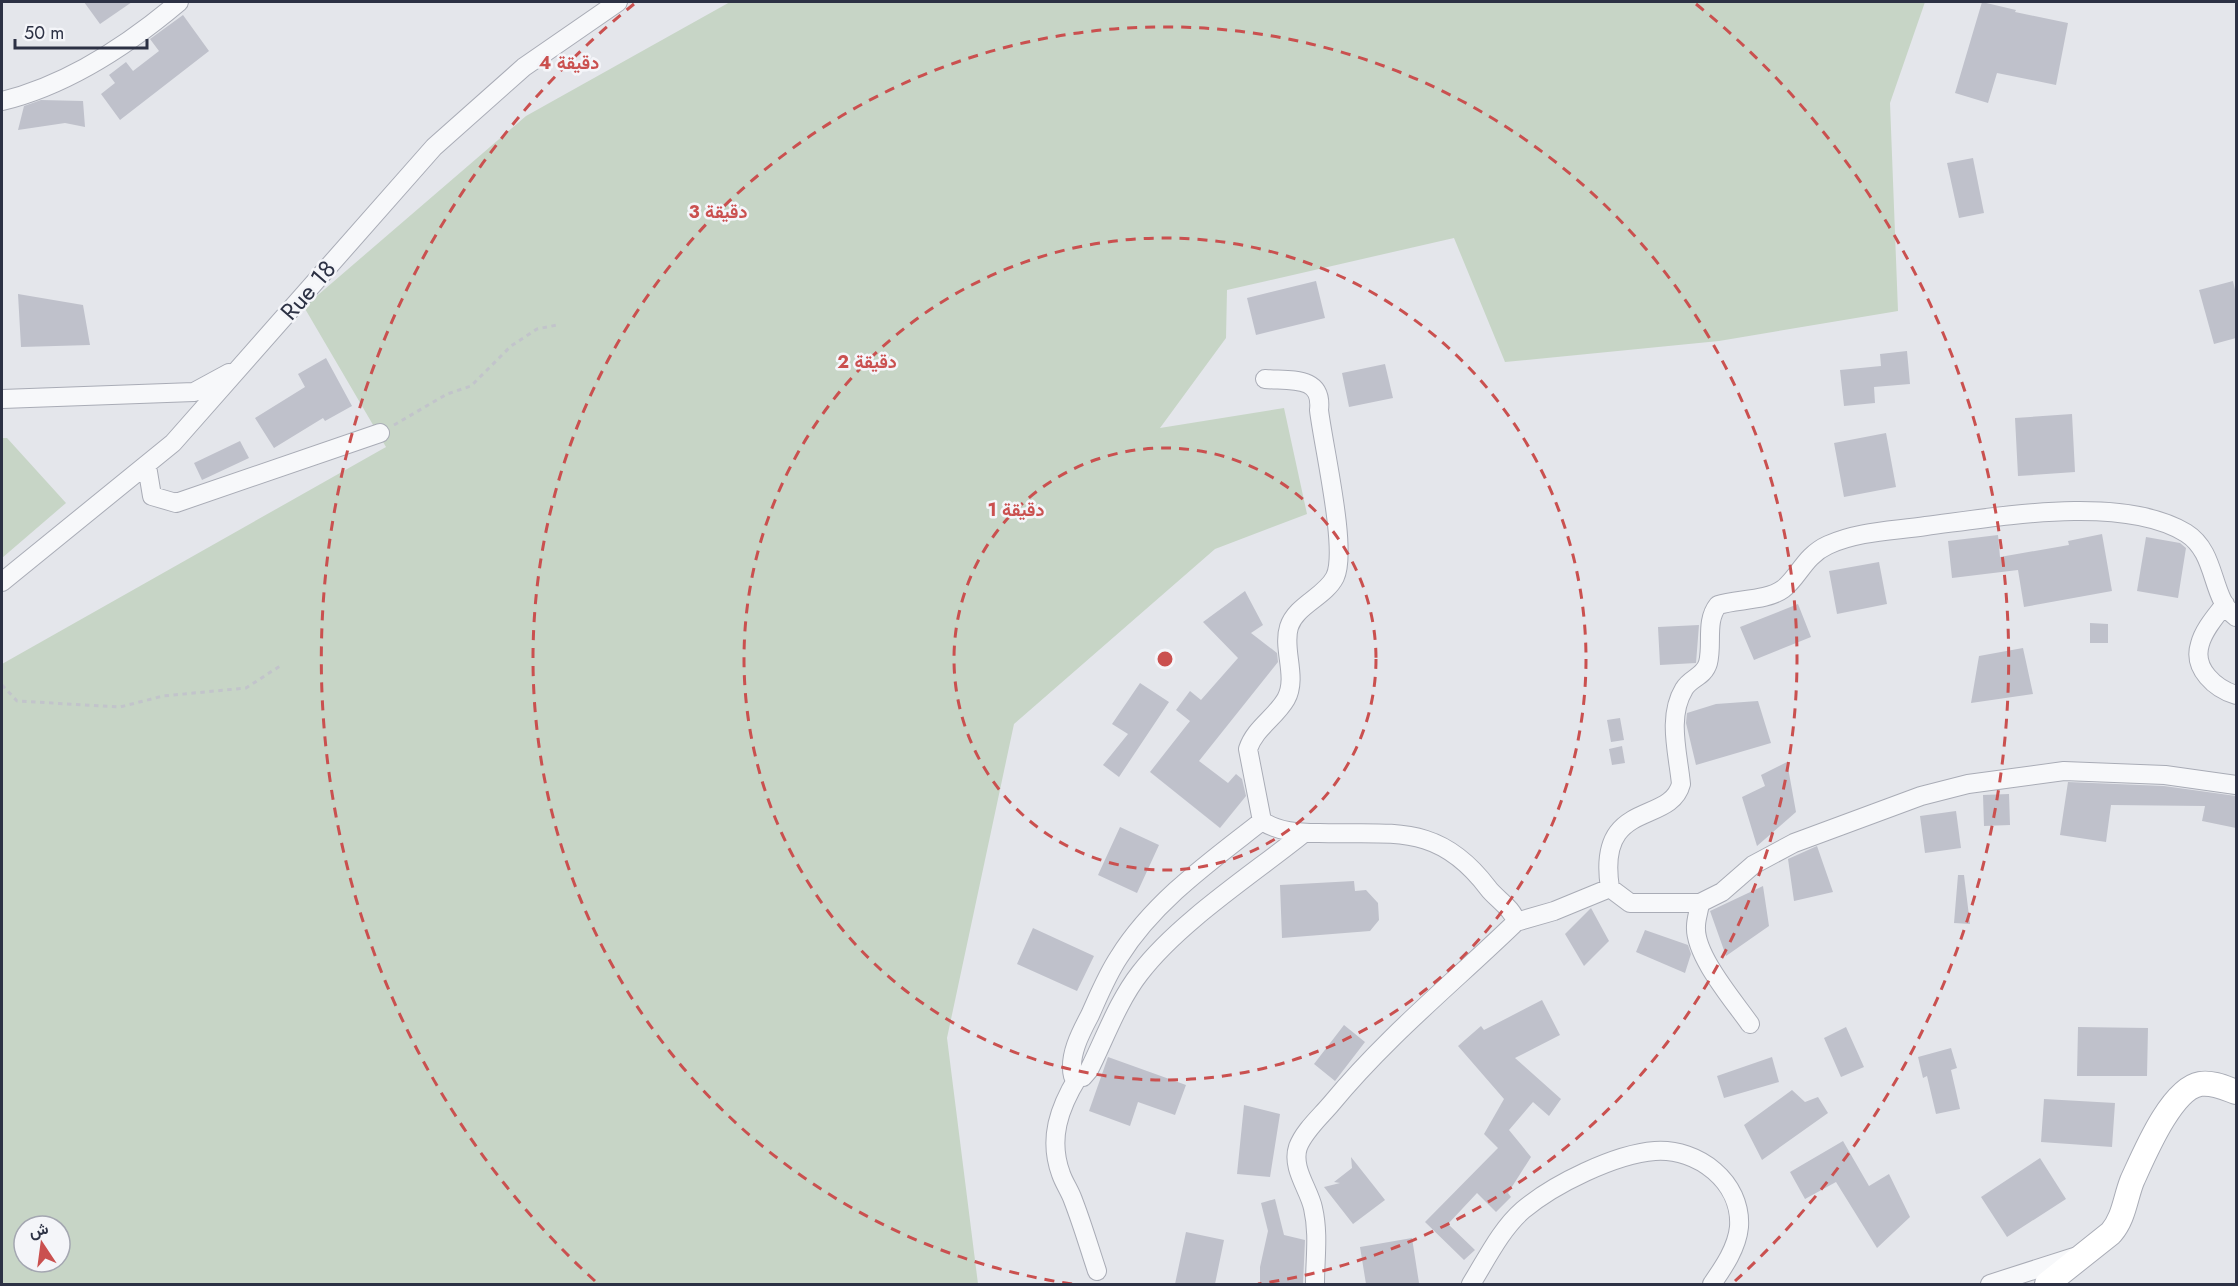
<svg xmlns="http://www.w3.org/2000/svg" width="2238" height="1286" viewBox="0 0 2238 1286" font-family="Jost,Vazirmatn,sans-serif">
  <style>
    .green { fill: #c7d5c6; fill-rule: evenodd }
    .building { fill: #bfc1cb }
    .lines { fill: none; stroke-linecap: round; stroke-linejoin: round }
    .street-casing { stroke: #a9acb6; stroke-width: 20 }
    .secondary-casing { stroke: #a9acb6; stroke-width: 26 }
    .path { stroke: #c2c4cb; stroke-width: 3; stroke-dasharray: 4.5 4.5; stroke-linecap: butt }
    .street { stroke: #f7f8fa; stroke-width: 18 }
    .secondary { stroke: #fff; stroke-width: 24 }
    .ring { fill: none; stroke: #ca504f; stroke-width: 3; stroke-dasharray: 10 8 }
    .labels { text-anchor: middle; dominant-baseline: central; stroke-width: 5; stroke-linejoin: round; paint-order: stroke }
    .street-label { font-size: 24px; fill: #2c3144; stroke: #f4f5f9 }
    .centre { fill: #ca504f; stroke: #f4f5f9; stroke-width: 3 }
    .ring-label { font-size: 18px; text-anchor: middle; font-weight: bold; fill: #ca504f; stroke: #f4f5f9; stroke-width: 5; stroke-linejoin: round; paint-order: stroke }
  </style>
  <rect width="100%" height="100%" fill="#e4e6eb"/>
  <!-- green -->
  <path class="green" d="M730,2H1925L1890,103L1898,311L1719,341L1505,362L1454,238L1227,290L1226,338L1160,428L1284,408L1307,514L1215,549L1014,724L947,1038L978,1284H2V664L386,447L304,307L526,116ZM24,1226H60V1262H24Z
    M2,438H7L66,503L2,558Z"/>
  <!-- building -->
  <path class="building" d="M84,2H132L100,24Z
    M1982,2L2016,10L2015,12L2068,23L2056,85L1997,73L1988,103L1955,93Z
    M183,15L209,51L120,120L101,94L115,83L109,75L126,62L133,71L159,51L150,39Z
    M41,100L83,101L85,127L65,123L18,130L24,106Z
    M1973,158L1984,213L1959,218L1947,163Z
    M1316,281L1325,318L1256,335L1247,298Z
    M2233,281L2236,294V338L2214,344L2199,290Z
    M18,294L83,305L90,345L21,347Z
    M1907,351L1910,384L1874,387L1875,403L1844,406L1840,370L1881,366L1880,354Z
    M326,358L352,406L325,421L323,418L274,448L255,418L305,387L298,374Z
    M1385,364L1393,398L1349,407L1342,373Z
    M2072,414L2075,472L2018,476L2015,418Z
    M1886,433L1896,487L1844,497L1834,443Z
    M240,441L249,458L202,480L194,463Z
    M2102,534L2112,591L2024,607L2018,570L1952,578L1948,541L1998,535L2000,557L2069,545L2068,541Z
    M2146,537L2180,543L2186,548L2178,598L2137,591Z
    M1879,562L1887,604L1837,614L1829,571Z
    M1245,591L1263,625L1251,633L1277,653L1278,662L1199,761L1228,783L1236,774L1242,779L1246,796L1220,828L1150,772L1190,721L1176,710L1190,691L1201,700L1238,658L1203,622Z
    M1798,604L1811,637L1754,660L1740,627Z
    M2090,623L2108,624V643H2090Z
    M1699,625L1696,663L1660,665L1658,627Z
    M2023,648L2033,694L1971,703L1979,656Z
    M1140,683L1169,702L1119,777L1103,765L1128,734L1112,724Z
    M1758,701L1771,743L1696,765L1686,723L1687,713L1716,704Z
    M1620,718L1624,740L1611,742L1607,720Z
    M1622,746L1625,763L1612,765L1609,749Z
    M1787,762L1796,812L1757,846L1742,797L1765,786L1761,775Z
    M2068,782L2164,786L2236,796V828L2202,821L2205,806L2111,805L2106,842L2060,835Z
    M2009,794L2010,825L1984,826L1983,795Z
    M1956,811L1961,848L1925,853L1920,816Z
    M1120,827L1159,845L1137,893L1098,875Z
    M1817,846L1833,892L1794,901L1788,859Z
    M1958,875H1964L1970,924L1954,923Z
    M1354,881L1355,891L1366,890L1378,903L1379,920L1370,931L1282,938L1280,885Z
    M1763,886L1769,926L1726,956L1710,911Z
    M1591,908L1609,941L1584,966L1565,934Z
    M1033,928L1094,956L1077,991L1017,964Z
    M1645,930L1688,945L1691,954L1685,973L1636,952Z
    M1542,1000L1560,1035L1515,1058L1561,1099L1549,1116L1533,1102L1509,1130L1531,1157L1508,1193L1511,1197L1496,1212L1477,1193L1448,1224L1475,1250L1464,1260L1425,1222L1498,1148L1484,1134L1504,1099L1458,1046L1481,1026L1484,1030Z
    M1344,1025L1365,1042L1335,1081L1314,1064Z
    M1846,1027L1864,1067L1841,1077L1824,1038Z
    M2078,1027L2148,1028L2147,1076H2077Z
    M1951,1048L1957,1068L1951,1070L1960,1109L1936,1114L1927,1076L1923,1078L1918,1057Z
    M1108,1057L1186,1085L1175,1115L1138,1102L1130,1126L1089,1111Z
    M1772,1057L1779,1082L1724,1098L1717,1076Z
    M1792,1090L1805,1102L1818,1097L1828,1113L1762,1160L1744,1125Z
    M2044,1099L2115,1103L2112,1147L2041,1142Z
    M1244,1105L1280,1114L1270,1177L1237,1174Z
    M1843,1141L1869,1186L1889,1174L1910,1217L1877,1248L1836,1182L1805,1199L1790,1172Z
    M1351,1157L1385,1200L1353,1224L1324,1187L1340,1183L1334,1182L1352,1168Z
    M2040,1158L2066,1199L2007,1237L1981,1197Z
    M1275,1199L1284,1235L1305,1240L1303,1284H1260V1267L1268,1231L1261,1203Z
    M1186,1232L1224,1240L1215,1284H1175Z
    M1412,1238L1419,1283L1366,1284L1360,1247Z"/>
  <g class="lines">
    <!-- street casing -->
    <g class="street-casing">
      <path id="street" d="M2,101C68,85 128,45 179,2
        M1265,379C1290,381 1323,375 1319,410C1323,445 1348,550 1335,577C1325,597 1296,605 1289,627C1282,649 1298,677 1286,699C1275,718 1255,728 1248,749L1262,821C1279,832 1298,833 1319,833C1393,835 1438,822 1488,888C1496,899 1513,908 1516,922L1554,911L1610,888L1630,903H1700
        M2,399L194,392L229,373
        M147,466L152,496L176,503L380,433
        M2,582L173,443L434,147L524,67L618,2
        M2225,604C2216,616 2204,629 2200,644C2192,669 2216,689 2236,695
        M1262,821C1211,861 1154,901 1119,957C1107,975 1099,995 1090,1015C1081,1032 1068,1056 1073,1076L1083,1077L1089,1070C1105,1038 1118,1001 1140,973C1179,922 1253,874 1304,833
        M1610,888C1596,798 1670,826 1681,784C1678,753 1667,717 1684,689C1690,678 1704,677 1708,663C1713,644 1705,621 1718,605C1737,599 1767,601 1783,589C1799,577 1804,556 1828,545C1859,531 1893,531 1926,526C1997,517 2122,494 2186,533C2218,553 2210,599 2236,617
        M1750,1024C1734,1001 1694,955 1696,926C1696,919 1699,911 1700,903L1722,892L1753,865L1794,843L1921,796L1968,784L2064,771L2165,775L2236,785
        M1078,1077C1059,1108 1048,1139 1061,1174C1064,1183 1070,1191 1073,1200C1082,1223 1089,1247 1097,1271
        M1315,1284C1315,1258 1319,1234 1313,1208C1309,1189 1291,1168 1298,1147C1304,1131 1320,1117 1331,1104C1386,1037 1454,982 1516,922
        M1471,1284C1486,1260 1501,1229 1523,1210C1554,1184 1615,1154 1655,1151C1698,1148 1742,1182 1739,1227C1737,1248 1723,1268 1712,1284
        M1990,1284L2074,1257"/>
    </g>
    <!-- secondary casing -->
    <g class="secondary-casing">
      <path id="secondary" d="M2047,1284L2111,1233C2124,1218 2125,1199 2132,1181C2144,1155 2171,1089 2200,1084C2213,1082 2225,1088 2236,1092"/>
    </g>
    <!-- path -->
    <path class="path" d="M394,425L447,394L471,386L511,346L537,329L557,325
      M2,685L17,701L120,707L163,696L246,688L280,666"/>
    <!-- street -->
    <use href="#street" class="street"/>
    <!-- secondary -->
    <use href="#secondary" class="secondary"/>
  </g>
  <!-- distance rings -->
  <g class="ring">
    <circle cx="1165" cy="659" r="211"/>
    <circle cx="1165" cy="659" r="421"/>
    <path d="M1072 1284A632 632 0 1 1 1258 1284"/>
    <path d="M595 1281A843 843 0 0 1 634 4M1696 4A843 843 0 0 1 1735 1281"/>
  </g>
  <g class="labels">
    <!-- street labels -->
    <g class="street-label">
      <text transform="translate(308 290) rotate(-49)">Rue 18</text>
    </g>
  </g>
  <circle cx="1165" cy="659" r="9" class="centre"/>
  <g class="ring-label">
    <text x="569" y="69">4 دقيقة</text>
    <text x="718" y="218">3 دقيقة</text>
    <text x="867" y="368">2 دقيقة</text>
    <text x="1016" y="516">1 دقيقة</text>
  </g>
  <!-- border -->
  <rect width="2238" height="1286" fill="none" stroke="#2c3144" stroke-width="6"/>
  <!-- north arrow -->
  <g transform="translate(42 1244) rotate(347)"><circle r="28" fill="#f4f5f9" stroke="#a4a7b1" stroke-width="1.5"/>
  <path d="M0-4.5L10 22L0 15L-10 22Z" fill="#ca504f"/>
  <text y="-9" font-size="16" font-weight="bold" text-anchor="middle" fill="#2c3144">ش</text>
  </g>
  <!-- scale -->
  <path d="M15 39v9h132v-9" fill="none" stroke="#2c3144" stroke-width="3"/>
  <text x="24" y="39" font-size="18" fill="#2c3144" stroke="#f4f5f9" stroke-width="4.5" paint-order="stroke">50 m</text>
</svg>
